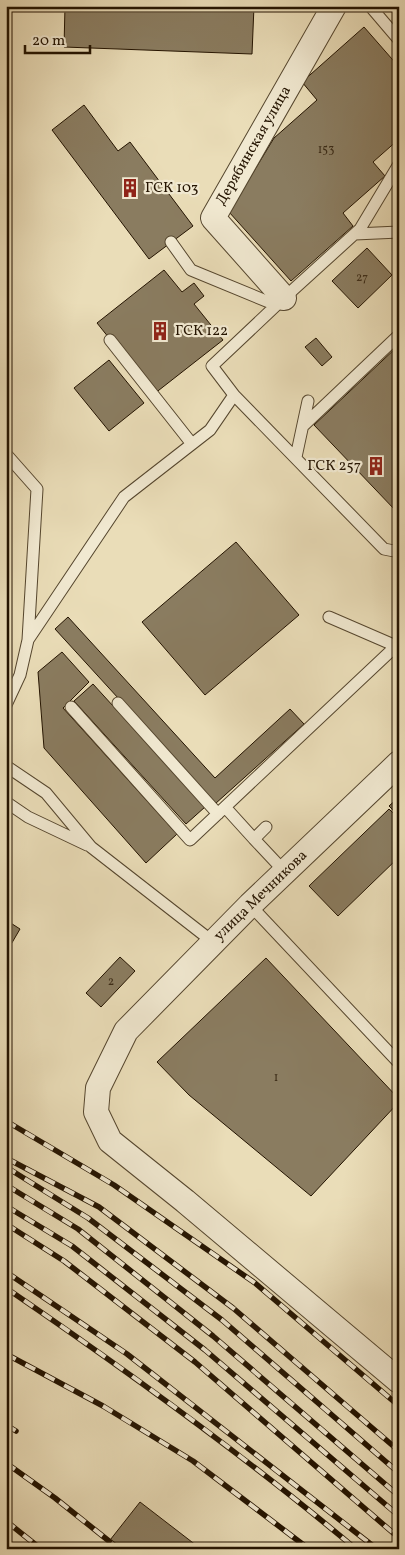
<svg xmlns="http://www.w3.org/2000/svg" width="405" height="1555" viewBox="0 0 405 1555" font-family="Vollkorn,serif">
  <style>
    .building { fill: #8a7c60; stroke: #231300 }
    .lines { fill: none; stroke-linecap: round; stroke-linejoin: round }
    .service-casing { stroke: #55462e; stroke-width: 13 }
    .minor-casing { stroke: #55462e; stroke-width: 26 }
    .service { stroke: #f1e9d1; stroke-width: 11 }
    .minor { stroke: #f1e9d1; stroke-width: 24 }
    .rail-casing { stroke: #231300; stroke-width: 5.5 }
    .rail { stroke: #f1e9d1; stroke-width: 4; stroke-dasharray: 11; stroke-linecap: butt }
    .labels { text-anchor: middle; dominant-baseline: central; stroke-width: 4.5; stroke-linejoin: round; paint-order: stroke }
    .number-label { font-size: 12px; fill: #3d2d18 }
    .street-label { font-size: 15px; fill: #231300; stroke: #f1e9d1 }
    .poi-label { font-size: 15px; fill: #231300; stroke: #f1e9d1; text-anchor: start }
  </style>
  <rect width="100%" height="100%" fill="#eaddb8"/>
  <filter id="stains"><feTurbulence type="fractalNoise" baseFrequency=".004" numOctaves="4"/><feColorMatrix values="0 0 0 0 .2 0 0 0 0 .09 0 0 0 0 .02 0 0 0 .5 -.17"/></filter>
  <radialGradient id="worn" r=".72"><stop offset=".6" stop-color="#630" stop-opacity="0"/><stop offset="1" stop-color="#630" stop-opacity=".3"/></radialGradient>
  <!-- building -->
  <path class="building" d="M65,6H254L252,54L64,47Z
    M364,27L399,67V139L373,162L385,176L343,213L353,226L291,281L229,212L274,138L317,100L302,82Z
    M84,105L118,151L130,142L193,226L149,259L52,130Z
    M367,248L392,275L358,308L332,281Z
    M164,270L182,292L194,283L204,296L194,304L223,340L154,394L97,323Z
    M316,338L332,357L322,366L305,347Z
    M399,345V506L395,510L314,425Z
    M109,360L144,403L109,431L74,388Z
    M236,542L299,615L205,695L142,622Z
    M68,617L215,778L290,709L304,724L215,804L55,629Z
    M62,652L89,682L63,708L177,834L146,863L44,748L38,672Z
    M93,684L205,807L186,824L74,701Z
    M399,797V816L389,806Z
    M389,809L399,819V857L338,916L309,886Z
    M6,920L20,929L6,953Z
    M120,957L135,971L101,1007L86,993Z
    M266,958L399,1099V1102L311,1196L189,1095L157,1062Z
    M140,1502L201,1549H103Z"/>
  <g class="lines">
    <!-- service casing -->
    <g class="service-casing">
      <path id="service" d="M370,6L399,40
        M355,234L399,232
        M171,242L191,270L276,305
        M110,340L192,444
        M234,395L384,549L399,552
        M303,426L399,335
        M6,454L37,489L28,640L20,675L6,705
        M296,457L308,401
        M329,617L396,646
        M28,640L124,497L210,430L234,395L212,366L284,298L360,229L399,164
        M118,703L218,814
        M71,707L190,840L225,807
        M6,766L46,793L91,847L213,942
        M6,802L28,817L87,845
        M266,827L254,839L285,872
        M254,839L225,807L396,646L399,650
        M250,905L399,1063"/>
    </g>
    <!-- minor casing -->
    <g class="minor-casing">
      <path id="minor" d="M284,298L213,218L334,6
        M399,763L250,905L126,1031L98,1088L96,1112L110,1141L185,1201L399,1381"/>
    </g>
    <!-- service -->
    <use href="#service" class="service"/>
    <!-- minor -->
    <use href="#minor" class="minor"/>
    <!-- rail casing -->
    <g class="rail-casing">
      <path id="rail" d="M6,1121L114,1185L255,1283L399,1406
        M6,1158L99,1207L233,1308L399,1451
        M6,1167L88,1218L222,1320L399,1473
        M6,1185L78,1229L213,1336L399,1496
        M6,1206L72,1246L205,1350L399,1516
        M6,1224L64,1261L195,1362L399,1538
        M6,1272L127,1354L377,1549
        M6,1288C126,1370 244,1455 356,1549
        M6,1354L103,1406L193,1461L309,1549
        M6,1425L16,1431
        M6,1463L55,1498L119,1549
        M6,1521L41,1549"/>
    </g>
    <!-- rail -->
    <use href="#rail" class="rail"/>
  </g>
  <!-- icons -->
  <defs>
    <g id="building-bare" transform="scale(1.5)"><path d="M-4-6H4V6H1V3H-1V6H-4ZM-2.5-4.3h1.7v1.8h-1.7ZM.8-4.3h1.7v1.8H.8ZM-2.5-1h1.7V.8h-1.7ZM.8-1h1.7V.8H.8Z" fill="#8f2418" stroke="#f1e9d1" stroke-width="2.5" paint-order="stroke"/></g>
  </defs>
  <g fill-rule="evenodd">
    <use href="#building-bare" x="130" y="188"/>
    <use href="#building-bare" x="160" y="331"/>
    <use href="#building-bare" x="376" y="466"/>
  </g>
  <g class="labels">
    <!-- number labels -->
    <g class="number-label">
      <text x="326" y="150">153</text>
      <text x="362" y="278">27</text>
      <text x="111" y="982">2</text>
      <text x="276" y="1078">1</text>
    </g>
    <!-- street labels -->
    <g class="street-label">
      <text transform="translate(254 146) rotate(-60)">Дерябинская улица</text>
      <text transform="translate(261 896) rotate(-44)">улица Мечникова</text>
    </g>
    <!-- poi labels -->
    <g class="poi-label">
      <text x="145" y="188">ГСК 103</text>
      <text x="175" y="331">ГСК 122</text>
      <text x="361" y="466" text-anchor="end">ГСК 257</text>
    </g>
  </g>
  <!-- margin -->
  <rect width="405" height="1555" fill="none" stroke="#eaddb8" stroke-width="25"/>
  <rect x="8" y="8" width="390" height="1540" fill="none" stroke="#231300" stroke-width="2.5"/>
  <rect x="12" y="12" width="380" height="1530" fill="none" stroke="#231300"/>
  <!-- scale -->
  <path d="M25 45v8h65v-8" fill="none" stroke="#231300" stroke-width="2.5"/>
  <text x="32" y="45" font-size="15" fill="#231300" stroke="#f1e9d1" stroke-width="4" paint-order="stroke">20 m</text>
  <rect width="100%" height="100%" filter="url(#stains)"/>
  <rect width="100%" height="100%" fill="url(#worn)"/>
</svg>
